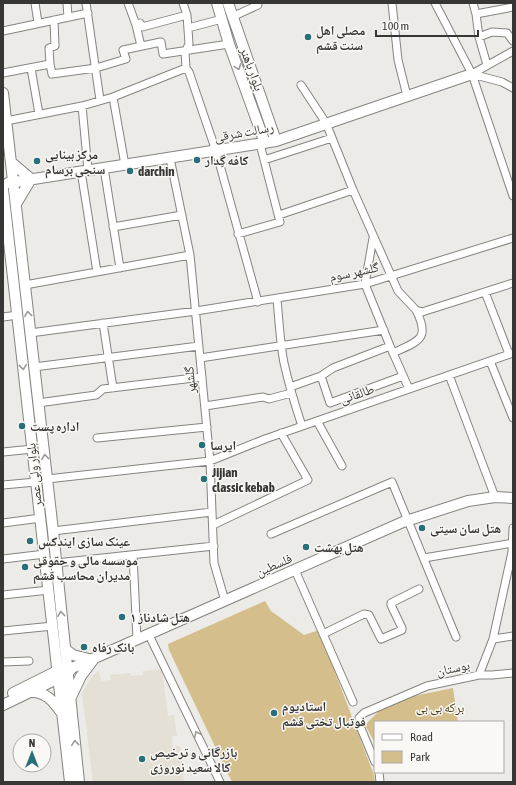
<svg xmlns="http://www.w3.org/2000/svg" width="516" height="785" viewBox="0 0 516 785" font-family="'Asap Condensed','Noto Naskh Arabic',sans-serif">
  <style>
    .built { fill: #e5e0d5 }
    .green { fill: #d4be8b }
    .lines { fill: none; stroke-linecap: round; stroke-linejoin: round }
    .minor-casing { stroke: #858480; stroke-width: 9 }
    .secondary-casing { stroke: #858480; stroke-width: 12 }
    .minor { stroke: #fff; stroke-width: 7 }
    .secondary { stroke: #fff; stroke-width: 10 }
    .oneway { stroke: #9a9a9a }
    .poi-dot { fill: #276f7b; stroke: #faf8f4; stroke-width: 1.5 }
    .labels { text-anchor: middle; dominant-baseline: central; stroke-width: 3; stroke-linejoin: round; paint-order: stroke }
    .poi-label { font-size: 13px; font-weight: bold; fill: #363634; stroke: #faf8f4; text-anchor: start }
    .street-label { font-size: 13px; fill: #363634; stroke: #faf8f4 }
    .park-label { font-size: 13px; fill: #473916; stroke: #faf8f4 }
  </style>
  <rect width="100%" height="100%" fill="#ecebe7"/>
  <!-- built -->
  <path class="built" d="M162,669L168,716L174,715L177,736H172L173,747L180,746L184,782H93L82,693L92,676L99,671L101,681L111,680L110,675L131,673V676L143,675V671Z"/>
  <!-- green -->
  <path class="green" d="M265,601L271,611L304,635L319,630L374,775L375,782H232L169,650L168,644Z
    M453,688L458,722H375V743L365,725L380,710L409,697Z"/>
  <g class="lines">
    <!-- minor casing -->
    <g class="minor-casing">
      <path id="minor" d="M35,3L38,23
        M67,3L68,17
        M86,3L100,100
        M128,3L136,25L141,46
        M183,3L187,15L189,44L185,52L186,68
        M392,3L398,60L407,96
        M435,3L472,74L513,196
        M473,3L476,14L479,37L487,65
        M476,14L513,7
        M232,17L258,5V3
        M136,25L140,23L142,27L187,15
        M188,28L222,19
        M3,31L88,13
        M479,37L492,32L507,33L513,41
        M50,64L52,74L96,68L126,59L123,50L161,42L163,54L229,44
        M31,68L39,114
        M186,68L189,72L216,151L258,302
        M3,73L50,64L49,48L55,46L54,20
        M472,74L513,51
        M472,74L502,82L513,88
        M301,85L326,123L353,190L398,291L416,310L422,312L513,283
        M113,97L125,165
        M82,106L88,170
        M6,121L82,106L113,97L186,68
        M170,158L190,255L210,461L214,563L225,601
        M264,160L332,138
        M104,168L120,268
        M81,171L97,272
        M279,215L353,190
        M113,227L182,215
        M238,234L280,222L260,144
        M373,238L365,284L390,346L409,389
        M25,285L190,255
        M485,292L509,354
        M277,299C279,320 280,342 284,363C289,385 295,405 302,426
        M3,317L18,315
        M103,323L113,388
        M30,333L196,311L365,284L513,238
        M393,353C418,341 431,340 416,310
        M200,358L384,330
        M490,361L513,418
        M34,367L199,346
        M449,375L495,497
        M321,376L330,403L403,376
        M290,387L321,376L333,368L390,346
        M38,403L96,395L103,389L202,377
        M205,406L263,397L269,399L291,393
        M317,421L342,466
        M97,438L207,427
        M3,452L33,449
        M47,479L210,461L265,439L513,353
        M3,485L36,482
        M3,523L41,518
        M213,525L308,480L281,433
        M53,531L212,512
        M271,534L392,482L456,637
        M133,555L137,639
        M424,558L513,543
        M3,559L45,554
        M56,563L214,546
        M295,570L353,702
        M3,595L49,590
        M3,631L53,626
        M323,634L364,614L369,615L381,639L402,630V628L391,605V603L419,589
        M149,635L220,782
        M493,639L513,636
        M3,662L29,661
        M479,675L493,639L512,552L513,528
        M375,762L360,726L359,718L364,713L427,686L479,675H492L513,673
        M379,772L380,782"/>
    </g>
    <!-- secondary casing -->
    <g class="secondary-casing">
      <path id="secondary" d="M217,3L229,44L265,143
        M228,3L276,141
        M3,93L53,531L79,782
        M11,162L31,179L16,204
        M8,183L276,141L472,74
        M3,189L70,782
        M65,649L73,655L93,660L81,676L71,697
        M32,692C46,692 53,701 61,712
        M13,693L63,668
        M3,705L67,674L72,668L403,522L468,501L495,497L513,498"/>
    </g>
    <!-- minor -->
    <use href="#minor" class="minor"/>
    <!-- secondary -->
    <use href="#secondary" class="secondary"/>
  </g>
  <!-- one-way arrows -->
  <defs><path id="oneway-chevron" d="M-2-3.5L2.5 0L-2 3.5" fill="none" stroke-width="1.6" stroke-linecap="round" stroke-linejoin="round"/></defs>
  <g class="oneway">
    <use href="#oneway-chevron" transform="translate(238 67) rotate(70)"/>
    <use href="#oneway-chevron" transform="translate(28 314) rotate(-96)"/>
    <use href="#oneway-chevron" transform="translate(23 367) rotate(84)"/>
    <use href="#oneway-chevron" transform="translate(45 457) rotate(-96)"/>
    <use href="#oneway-chevron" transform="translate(61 614) rotate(-96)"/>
    <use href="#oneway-chevron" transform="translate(197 734) rotate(-116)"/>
    <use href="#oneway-chevron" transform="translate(75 743) rotate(-96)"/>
  </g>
  <!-- markers -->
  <g class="poi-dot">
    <circle cx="308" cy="37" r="4"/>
    <circle cx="197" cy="160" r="4"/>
    <circle cx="37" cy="161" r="4"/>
    <circle cx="130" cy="171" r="4"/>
    <circle cx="22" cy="426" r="4"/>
    <circle cx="202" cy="445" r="4"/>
    <circle cx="204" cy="479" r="4"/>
    <circle cx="422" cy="528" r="4"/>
    <circle cx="30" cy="541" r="4"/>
    <circle cx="306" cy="547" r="4"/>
    <circle cx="25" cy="567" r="4"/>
    <circle cx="122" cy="617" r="4"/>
    <circle cx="84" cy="647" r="4"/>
    <circle cx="274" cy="713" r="4"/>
    <circle cx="142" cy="759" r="4"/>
  </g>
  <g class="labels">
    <!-- poi labels -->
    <g class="poi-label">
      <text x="316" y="30">مصلی اهل<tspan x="316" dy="15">سنت قشم</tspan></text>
      <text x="45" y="154">مرکز بینایی<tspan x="45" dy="15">سنجی برسام</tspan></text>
      <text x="205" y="160">کافه گِدار</text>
      <text x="138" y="171">darchin</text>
      <text x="30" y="426">اداره پست</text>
      <text x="210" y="445">ایرسا</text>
      <text x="212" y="472">Jijian<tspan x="212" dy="15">classic kebab</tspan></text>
      <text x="430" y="528">هتل سان سیتی</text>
      <text x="38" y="541">عینک سازی ایندکس</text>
      <text x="314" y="547">هتل بهشت</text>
      <text x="33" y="560">موسسه مالی و حقوقی<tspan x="33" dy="15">مدیران محاسب قشم</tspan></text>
      <text x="130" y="617">هتل شادناز ۱</text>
      <text x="92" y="647">بانک رفاه</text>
      <text x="282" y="706">استادیوم<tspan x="282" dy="15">فوتبال تختی قشم</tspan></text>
      <text x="150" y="752">بازرگانی و ترخیص<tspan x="150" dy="15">کالا سعید نوروزی</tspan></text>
    </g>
    <!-- street labels -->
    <g class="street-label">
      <text transform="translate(252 69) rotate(70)">بلوار باهنر</text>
      <text transform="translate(244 132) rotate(-10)">رسالت شرقی</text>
      <text transform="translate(354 272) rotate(-12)">گلشهر سوم</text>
      <text transform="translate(190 380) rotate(-95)">گلشهر</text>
      <text transform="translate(357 394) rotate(-19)">طالقانی</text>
      <text transform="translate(34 475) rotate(-96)">بلوار ولی عصر</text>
      <text transform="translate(274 565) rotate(-24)">فلسطین</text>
      <text transform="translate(453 668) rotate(-12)">بوستان</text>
    </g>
    <!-- park labels -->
    <g class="park-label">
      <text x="440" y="707">برکه بی بی</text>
    </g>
  </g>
  <!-- border -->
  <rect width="516" height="785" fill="none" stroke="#363634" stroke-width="8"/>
  <!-- legend -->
  <rect x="374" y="721" width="130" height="52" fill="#faf8f4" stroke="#acaaa7"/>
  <rect x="382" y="734" width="20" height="6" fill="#ffffff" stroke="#acaaa7"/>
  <text x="410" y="741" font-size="12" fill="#363634">Road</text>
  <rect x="382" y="751" width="20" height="12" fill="#d4be8b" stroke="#acaaa7"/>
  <text x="410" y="761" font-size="12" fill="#363634">Park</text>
  <!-- north arrow -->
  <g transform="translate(32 753)"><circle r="19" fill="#faf8f4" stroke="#acaaa7"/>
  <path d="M0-3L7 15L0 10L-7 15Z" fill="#276f7b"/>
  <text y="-6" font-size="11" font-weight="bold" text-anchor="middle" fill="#363634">N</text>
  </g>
  <!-- scale -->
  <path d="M376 30v6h102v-6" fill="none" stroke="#363634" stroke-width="2"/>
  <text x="382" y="30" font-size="12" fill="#363634" stroke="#faf8f4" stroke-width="3" paint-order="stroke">100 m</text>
</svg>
